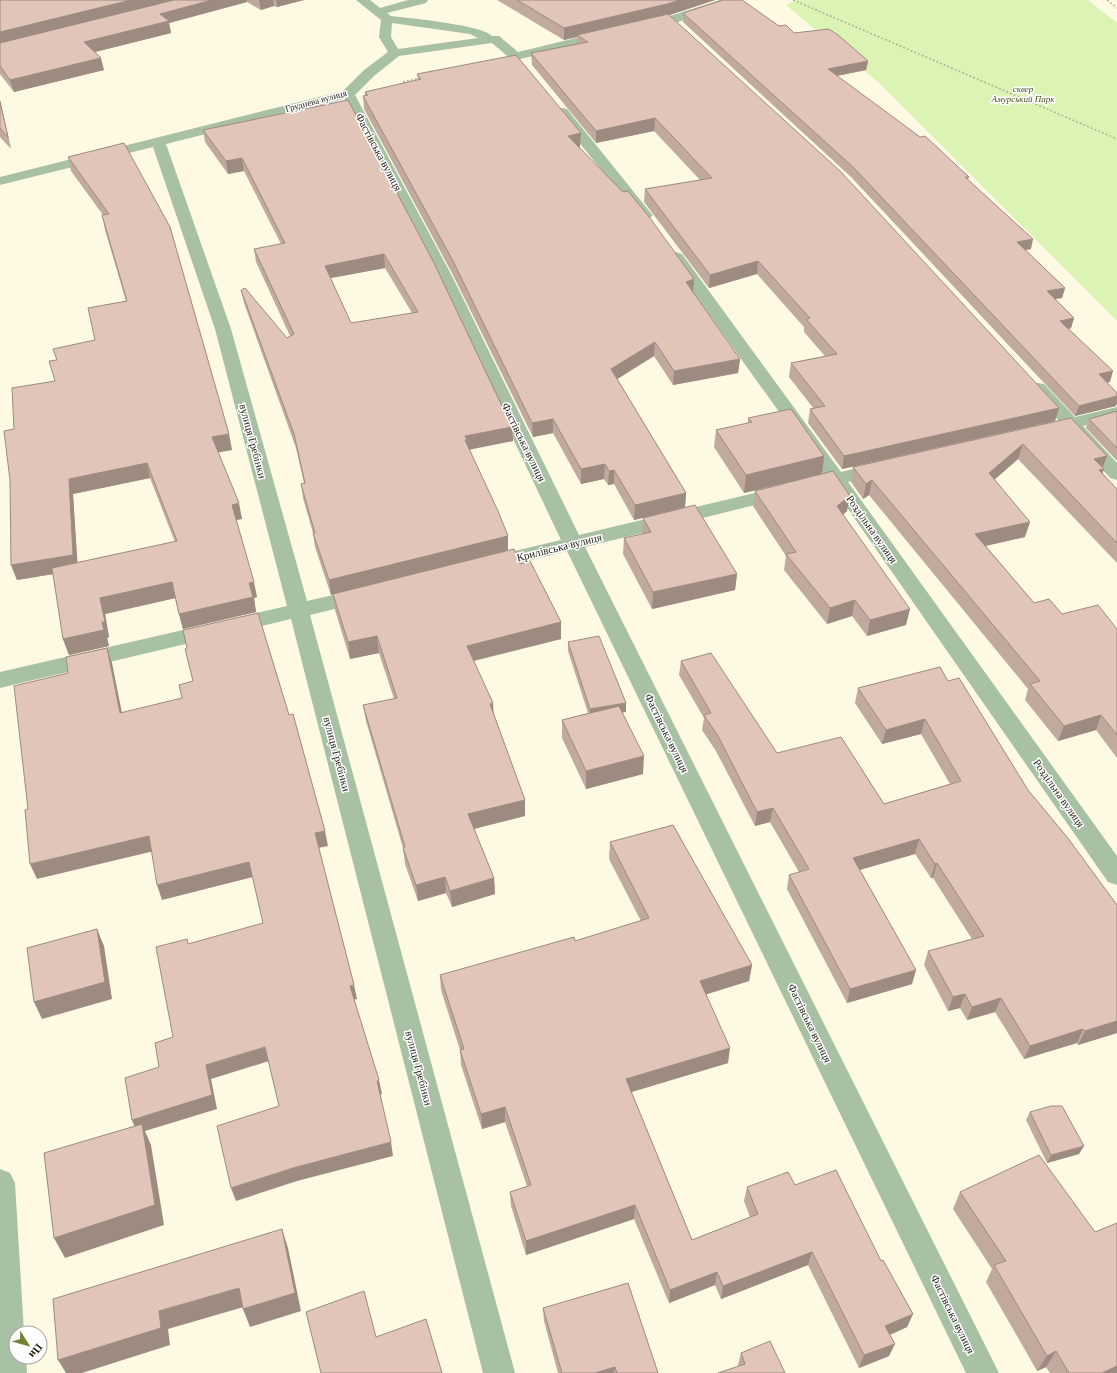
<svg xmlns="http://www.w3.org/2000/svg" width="1117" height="1373" viewBox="0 0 1117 1373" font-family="'Times New Roman',serif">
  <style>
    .green { fill: #dbf4b3 }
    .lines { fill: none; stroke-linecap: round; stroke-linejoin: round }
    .path { stroke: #b0ac9a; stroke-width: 1.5; stroke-dasharray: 2 2; stroke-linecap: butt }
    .minor { fill: #a8c0a3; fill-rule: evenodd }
    .wall { fill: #c1a99e; fill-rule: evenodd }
    .shaded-wall { fill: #9d8a81 }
    .building { fill: #e0c5b8; stroke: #9d8a81; fill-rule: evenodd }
    .labels { text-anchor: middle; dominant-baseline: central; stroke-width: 3; stroke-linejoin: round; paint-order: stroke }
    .far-park-label { font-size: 9px; font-style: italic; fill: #42541c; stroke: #fff }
    .far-street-label { font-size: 9px; fill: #211f15; stroke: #fff }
    .street-label { font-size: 11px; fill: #211f15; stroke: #fff }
  </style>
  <rect width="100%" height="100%" fill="#fef9e3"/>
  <!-- green -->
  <path class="green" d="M797,0H1088L1117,23V321L879,83L786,5Z"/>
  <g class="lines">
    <!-- path -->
    <path class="path" d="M793,0L1117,139
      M1107,0L1117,8
      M403,82L420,78"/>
    <!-- minor -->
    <path class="minor" d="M356,0H370L380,8L408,0H428L426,3L387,13L391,16C408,18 483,25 492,36H499L518,52L605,31L609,32L611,35L609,38L516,60L511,59L492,43L399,56L374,76L355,95L452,276L579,535L825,476L668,257L670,254L676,252L682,254L841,472L880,462L887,464L889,468L887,472L848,482L1117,856V885L1108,882L832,486L585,547L999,1373H966L567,551L488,571L481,569L478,564L481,559L561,540L436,276L344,99L166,144L231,329L307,601L364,588L371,590L374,595L371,600L310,615L515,1373H483L291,619L0,688V672L287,606L215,329L153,147L0,185V177L343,91L364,70L388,52L379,37L381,20ZM392,23L470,34L478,38L398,49L391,37Z
      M720,0H738L736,3L675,23L645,30L641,29L639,26L641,23L667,17Z
      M562,108L567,109L650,212L653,215L650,218L645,220L640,218L557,115L555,112L557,109Z
      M1038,383L1044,384L1075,417L1117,407V417L1083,426L1117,463V480L1110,478L1067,430L1047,435L1041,434L1038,430L1041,426L1059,421L1029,388L1032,384Z
      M0,1169L10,1173L15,1183L24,1333H16V1357H26L27,1373H0Z"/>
  </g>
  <!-- wall -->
  <path class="wall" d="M0,0H304L277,7L274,6L261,10L247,2L169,23L171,33L95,52L104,70L14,92L0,74Z
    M497,0H715L669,15L1059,408L1055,421L842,469L808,423L810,409H814L789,377L791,363L825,356L804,332V327L757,274L709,288L644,202L645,189L700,180L654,131L596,143L532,65L531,53L577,44V37L564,40Z
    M683,13L779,26L794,33L868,61L866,70L837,76L969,177L968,180L1031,249L1025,250L1065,288L1062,298L1055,299L1074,318L1071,328L1069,329L1110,382H1107L1116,406L1075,416L851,177L683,22Z
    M417,74L580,147H579L693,293L740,359L738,373L673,385L654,356L617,379L686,493L685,507L737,574L735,590L652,609L623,554L624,538L642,534L643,518L634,520L614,484L608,485L604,479L581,484L553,433L533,437L453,275L364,109L363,96H365V92L418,80Z
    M0,100L11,149L0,137Z
    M348,100L512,427L513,441L469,449L508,536V550L520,564L561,639L474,661L494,715L525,816L474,829L494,878L495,894L452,907L446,893L418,901L405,864L403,848L366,721L363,705L394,699L379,653L350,659L335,610L333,594L331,595L315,547L313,533L303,498L301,484L304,483L296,448L244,303L241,290L287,338L290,336L256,262L254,249L281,244L244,171L228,174L205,142L203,130ZM385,268L412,313L351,323L330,278Z
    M124,143L232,450L218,452L242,519L236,520L257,597L254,598L256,612L183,629L175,598L105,614L109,637L107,638L109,646L69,655L63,639L53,574L17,580L11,565L14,429L55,381L57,360L95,340L126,301L105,230L102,215H103L71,171L68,157ZM150,478L175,542L77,563L73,494Z
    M1117,411V461L1086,428L1089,419Z
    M748,418L824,456L822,474L847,511L843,515L906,625L867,636L852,616L827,624L784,570L786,556L753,506L755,491L796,480L744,493L714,447L716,430L748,423Z
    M1071,418L1103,468V474L1117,489V563L1018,459L995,479L1025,537L986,546L1034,603L1062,614L1117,629V758L1096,730L1058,741L1025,700L1028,689L869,495L863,499L851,482L853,467Z
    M568,642L626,703V712H622L643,774L586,789L562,738V720L588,713L568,651Z
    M681,661L777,753L884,804L950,784L921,734L882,744L855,703L858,688L948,681L1028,790L1117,905V1033L1078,1045L1077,1043L1024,1059L995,1012L967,1020L960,1008L948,1011L924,965L928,951L972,939L933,878H931L915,854L859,870L912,984L847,1003L787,889L789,875L799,872L770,822L755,826L716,751L702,730L704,718L679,675Z
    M610,842L752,965L749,981L706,994L728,1063L631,1092L692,1240L750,1217L744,1201L747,1187L795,1185L881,1261L913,1314L907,1327L890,1335L889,1356L859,1368L808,1265L721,1299L715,1285L669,1303L634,1219L526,1255L511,1206L510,1192L527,1186L505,1122L482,1129L461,1065L460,1050L441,990L440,975L575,941L641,921L609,859Z
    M1030,1112L1079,1154L1047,1163L1026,1120Z
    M960,1192L1095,1232L1117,1373H1050L1046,1367L1037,1371L986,1282L992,1269L953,1209Z
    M543,1308L658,1373H558L544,1321Z
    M741,1353L785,1373L738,1366V1365Z"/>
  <!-- shaded-wall -->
  <path class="shaded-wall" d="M131,0H178L0,45V32Z
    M212,0H247V2L169,23L171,33L87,54L84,42L160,14Z
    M259,0H273L274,6L261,10Z
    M276,0H304L277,7Z
    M680,0H715L667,16L577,35V37L564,40V28Z
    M101,58L104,70L14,92L10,80Z
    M868,61L866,70L826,78L828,69Z
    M0,100L11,149L8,137L0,102Z
    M655,118L654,131L596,143V131Z
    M581,133L580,147L568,149V136Z
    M242,158L244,171L228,174L226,161Z
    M1033,239L1031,249L1015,252L1017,242Z
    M384,254L385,268L326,279L325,266Z
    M758,261L757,274L709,288L710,275Z
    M694,279L693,293L686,282Z
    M1065,288L1062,298L1044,301L1047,291Z
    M1074,318L1071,328L1057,331L1060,321Z
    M655,342L654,356L611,383V369Z
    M740,359L738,373L673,385L674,371Z
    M1113,371L1110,382L1096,385L1099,374Z
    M1117,396V403L1116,406L1075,416L1079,406Z
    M1059,408L1055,421L842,469L844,456Z
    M553,419V433L533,437L532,423Z
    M512,427L513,441L468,450L465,440V436Z
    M229,434L232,450L215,453L212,437Z
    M1023,444L1018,459L985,488L989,473Z
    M824,456L822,474L744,493L746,475Z
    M1107,456L1102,469H1104L1099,484L1094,459Z
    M147,463L150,478L73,494L78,570L17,580L11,565L69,479Z
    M605,464L604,479L581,484V469Z
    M614,470V484L608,485L609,471Z
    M872,480L869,495L863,499L866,484Z
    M686,493L685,507L634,520L635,505Z
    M850,496L847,511L834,522L837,506Z
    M239,503L242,519L235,520L232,505Z
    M1030,522L1025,537L971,549L975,534Z
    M508,536V550L331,595L329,580Z
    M737,574L735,590L652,609L653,592Z
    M172,582L176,598L105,614L109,637L107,638L109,646L69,655L63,639L102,622L100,598Z
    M254,582L257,597L254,598L256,612L183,629L179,614L249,583Z
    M855,600L852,616L827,624L830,608Z
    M910,609L906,625L867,636L870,620Z
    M561,622V639L468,662L467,646Z
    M377,636L379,653L350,659L348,642Z
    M107,648L112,663L125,728L120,713Z
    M493,703L494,719L490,704Z
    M626,703V712L590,718V709Z
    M1101,715L1096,730L1058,741L1064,726Z
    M925,719L921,734L882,744L886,730Z
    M644,756L643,774L586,789V771Z
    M525,800V816L469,830L468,814Z
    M773,808L770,822L755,826L757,812Z
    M325,831L328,846L318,848L315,833Z
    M149,836L154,851L37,879L30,864Z
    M919,839L915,854L849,873L853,858Z
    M249,862L253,877L162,900L157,885Z
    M937,863L933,878H931L935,864Z
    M445,877L446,893L418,901L416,885Z
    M494,878L495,894L452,907L450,891Z
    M97,929L104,946L112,999L42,1019L34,1002Z
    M752,965L749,981L698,997L700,981Z
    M916,970L912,984L847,1003L850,989Z
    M354,985L357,999L353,1000L350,986Z
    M965,994L960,1008L948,1011L953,997Z
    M1001,998L995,1012L967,1020L972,1007Z
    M1117,1021V1033L1078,1045L1085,1031Z
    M1083,1029L1077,1043L1024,1059L1030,1046Z
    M265,1047L269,1061L211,1079L217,1109L145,1131L151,1145L164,1225L65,1258L54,1238L137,1133L132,1120L206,1065Z
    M730,1048L728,1063L625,1094L626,1079Z
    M379,1080L382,1094L380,1095L377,1081Z
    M505,1107V1122L482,1129L481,1114Z
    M391,1142L393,1156L297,1181L236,1201L231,1188L293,1168Z
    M1084,1146L1079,1154L1047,1163L1051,1155Z
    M635,1205L634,1219L526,1255V1241Z
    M282,1229L288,1248L301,1311L250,1327L243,1309Z
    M812,1252L808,1265L721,1299L723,1286Z
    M717,1272L715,1285L669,1303L670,1290Z
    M239,1288L247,1306L168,1329L170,1345L82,1373H66L58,1360L159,1311Z
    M913,1314L907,1327L880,1339L885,1326Z
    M895,1344L889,1356L859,1368L864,1355Z
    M1056,1351L1046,1367L1037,1371L1047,1356Z
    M1117,1366V1373H1102Z
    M615,1367L614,1373H595Z"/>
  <!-- building -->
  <path class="building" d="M0,0H131L0,32Z
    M174,0H212L160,14L169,21L84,42L101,58L10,80L0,66V43Z
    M517,0H680L667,4L564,28Z
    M723,0H742L779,26L786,25L794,33L829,29L838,35L868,61L828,69L920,137L925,136L969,177H965L1033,239L1017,242L1065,288L1047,291L1074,318L1060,321L1113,371L1099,374L1117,393V396L1079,406L853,167L683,13Z
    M668,14L841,172L1059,408L844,456L810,409L825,406L791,363L837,354L806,319L810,318L758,261L710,275L645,189L712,178L655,118L596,131L531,53L588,42L577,35Z
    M516,55L581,133L568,136L623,192L628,191L650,218L694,279L686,282L740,359L674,371L655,342L611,369L686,493L635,505L614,470L609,471L605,464L581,469L553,419L532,423L453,261L363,96L368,95L365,92L421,79L417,74Z
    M348,100L434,263L512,427L465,436L467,440H465L498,511L508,536L329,580L313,533H315L301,484L305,483L294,434L241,290L245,288L287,338L294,334L254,249L285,243L242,158L226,161L203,130ZM384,254L418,312L351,323L325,266Z
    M0,102L8,137L0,128Z
    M124,143L170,227L229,434L212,437L239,503L232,505L254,582L249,583L253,597L179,614L172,582L100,598L105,622H102L104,630L63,639L52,568L177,541L147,463L69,479L73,555L11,565L10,480L4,431L14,429L12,388L55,381L49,361L57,360L53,349L95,340L88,308L127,301L102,215L109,214L68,157Z
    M791,409L824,456L746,475L716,430L752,422L748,418Z
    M1117,411V448L1089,419Z
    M1071,418L1107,456L1094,459L1104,469L1099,470L1117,489V543L1023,444L989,473L1030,522L975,534L1034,603L1049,599L1062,614L1098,605L1117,629V735L1101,715L1064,726L1030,684L1040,681L872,480L866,484L853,467Z
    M833,471L850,496L837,506L910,609L870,620L855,600L830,608L786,554L796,552L755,491Z
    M695,505L737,574L653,592L624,538L651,532L643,518Z
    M514,549L520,564L530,561L561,622L467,646L493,703L490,704L525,800L468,814L494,878L450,891L445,877L416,885L403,848L405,847L363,705L397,698L377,636L348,642L333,594Z
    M258,613L289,715L293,714L325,831L315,833L354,985L350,986L379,1080L377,1081L391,1142L293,1168L231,1188L217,1126L279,1106L265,1047L206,1065L212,1095L132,1120L125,1078L159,1067L155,1043L173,1037L156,947L187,939L188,944L263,923L249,862L157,885L149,836L30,864L25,810L28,809L14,686L68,673L66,657L107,648L120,713L182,698L179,685L193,681L185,649L187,648L183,630Z
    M599,636L626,703L590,709L568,642Z
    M711,653L777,753L841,737L884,804L961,781L925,719L886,730L858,688L940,667L948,681L959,678L1028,790L1067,837L1117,905V1021L1085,1031L1083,1029L1030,1046L1001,998L972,1007L965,994L953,997L928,951L984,936L937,863L935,864L919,839L853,858L916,970L850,989L789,875L809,869L773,808L757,812L718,736L704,715L711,713L681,661Z
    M619,706L644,756L586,771L562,720Z
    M673,825L752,965L700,981L730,1048L626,1079L692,1240L758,1214L747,1187L788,1172L795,1185L836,1170L881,1261L883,1260L913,1314L885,1326L895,1344L864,1355L812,1252L723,1286L717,1272L670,1290L635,1205L526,1241L510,1192L531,1185L505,1107L481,1114L460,1050L464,1049L440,975L574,937L575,941L649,918L610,842Z
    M97,929L105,982L34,1002L27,948Z
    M1051,1106H1062L1084,1146L1051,1155L1030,1112Z
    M142,1124L155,1205L54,1238L44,1153Z
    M1039,1155L1095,1232L1117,1223V1366L1102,1373H1069L1056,1351L1047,1356L994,1265L1006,1261L960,1192Z
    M282,1229L295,1293L243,1309L239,1288L159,1311L161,1328L58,1360L53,1299Z
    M628,1283L658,1373H617L615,1367L595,1373H562L543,1308Z
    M364,1291L376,1337L426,1319L442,1373H321L306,1312Z
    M770,1341L785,1373H718L745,1364L741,1353Z"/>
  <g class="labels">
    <!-- far-park labels -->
    <g class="far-park-label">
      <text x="1023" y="89">сквер<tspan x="1023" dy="10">Амурський Парк</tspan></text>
    </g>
    <!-- far-street labels -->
    <g class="far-street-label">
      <text transform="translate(316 101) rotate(-15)">Груднева вулиця</text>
    </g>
    <!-- street labels -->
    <g class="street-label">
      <text transform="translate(379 152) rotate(62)">Фастівська вулиця</text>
      <text transform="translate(253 441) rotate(75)">вулиця Гребінки</text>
      <text transform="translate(524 442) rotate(64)">Фастівська вулиця</text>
      <text transform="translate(872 529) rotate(55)">Роздільна вулиця</text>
      <text transform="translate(559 547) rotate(-14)">Крилівська вулиця</text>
      <text transform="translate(667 733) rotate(64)">Фастівська вулиця</text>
      <text transform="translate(337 754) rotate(75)">вулиця Гребінки</text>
      <text transform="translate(1059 793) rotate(55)">Роздільна вулиця</text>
      <text transform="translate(810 1023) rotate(64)">Фастівська вулиця</text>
      <text transform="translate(419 1068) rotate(75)">вулиця Гребінки</text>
      <text transform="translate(953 1314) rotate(64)">Фастівська вулиця</text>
    </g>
  </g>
  <!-- north arrow -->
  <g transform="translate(28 1345) rotate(127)"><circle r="19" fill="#ffffff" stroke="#a6a5a1"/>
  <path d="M0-3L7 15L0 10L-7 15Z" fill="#728333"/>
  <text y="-6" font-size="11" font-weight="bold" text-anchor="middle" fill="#211f15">Пн</text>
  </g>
</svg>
